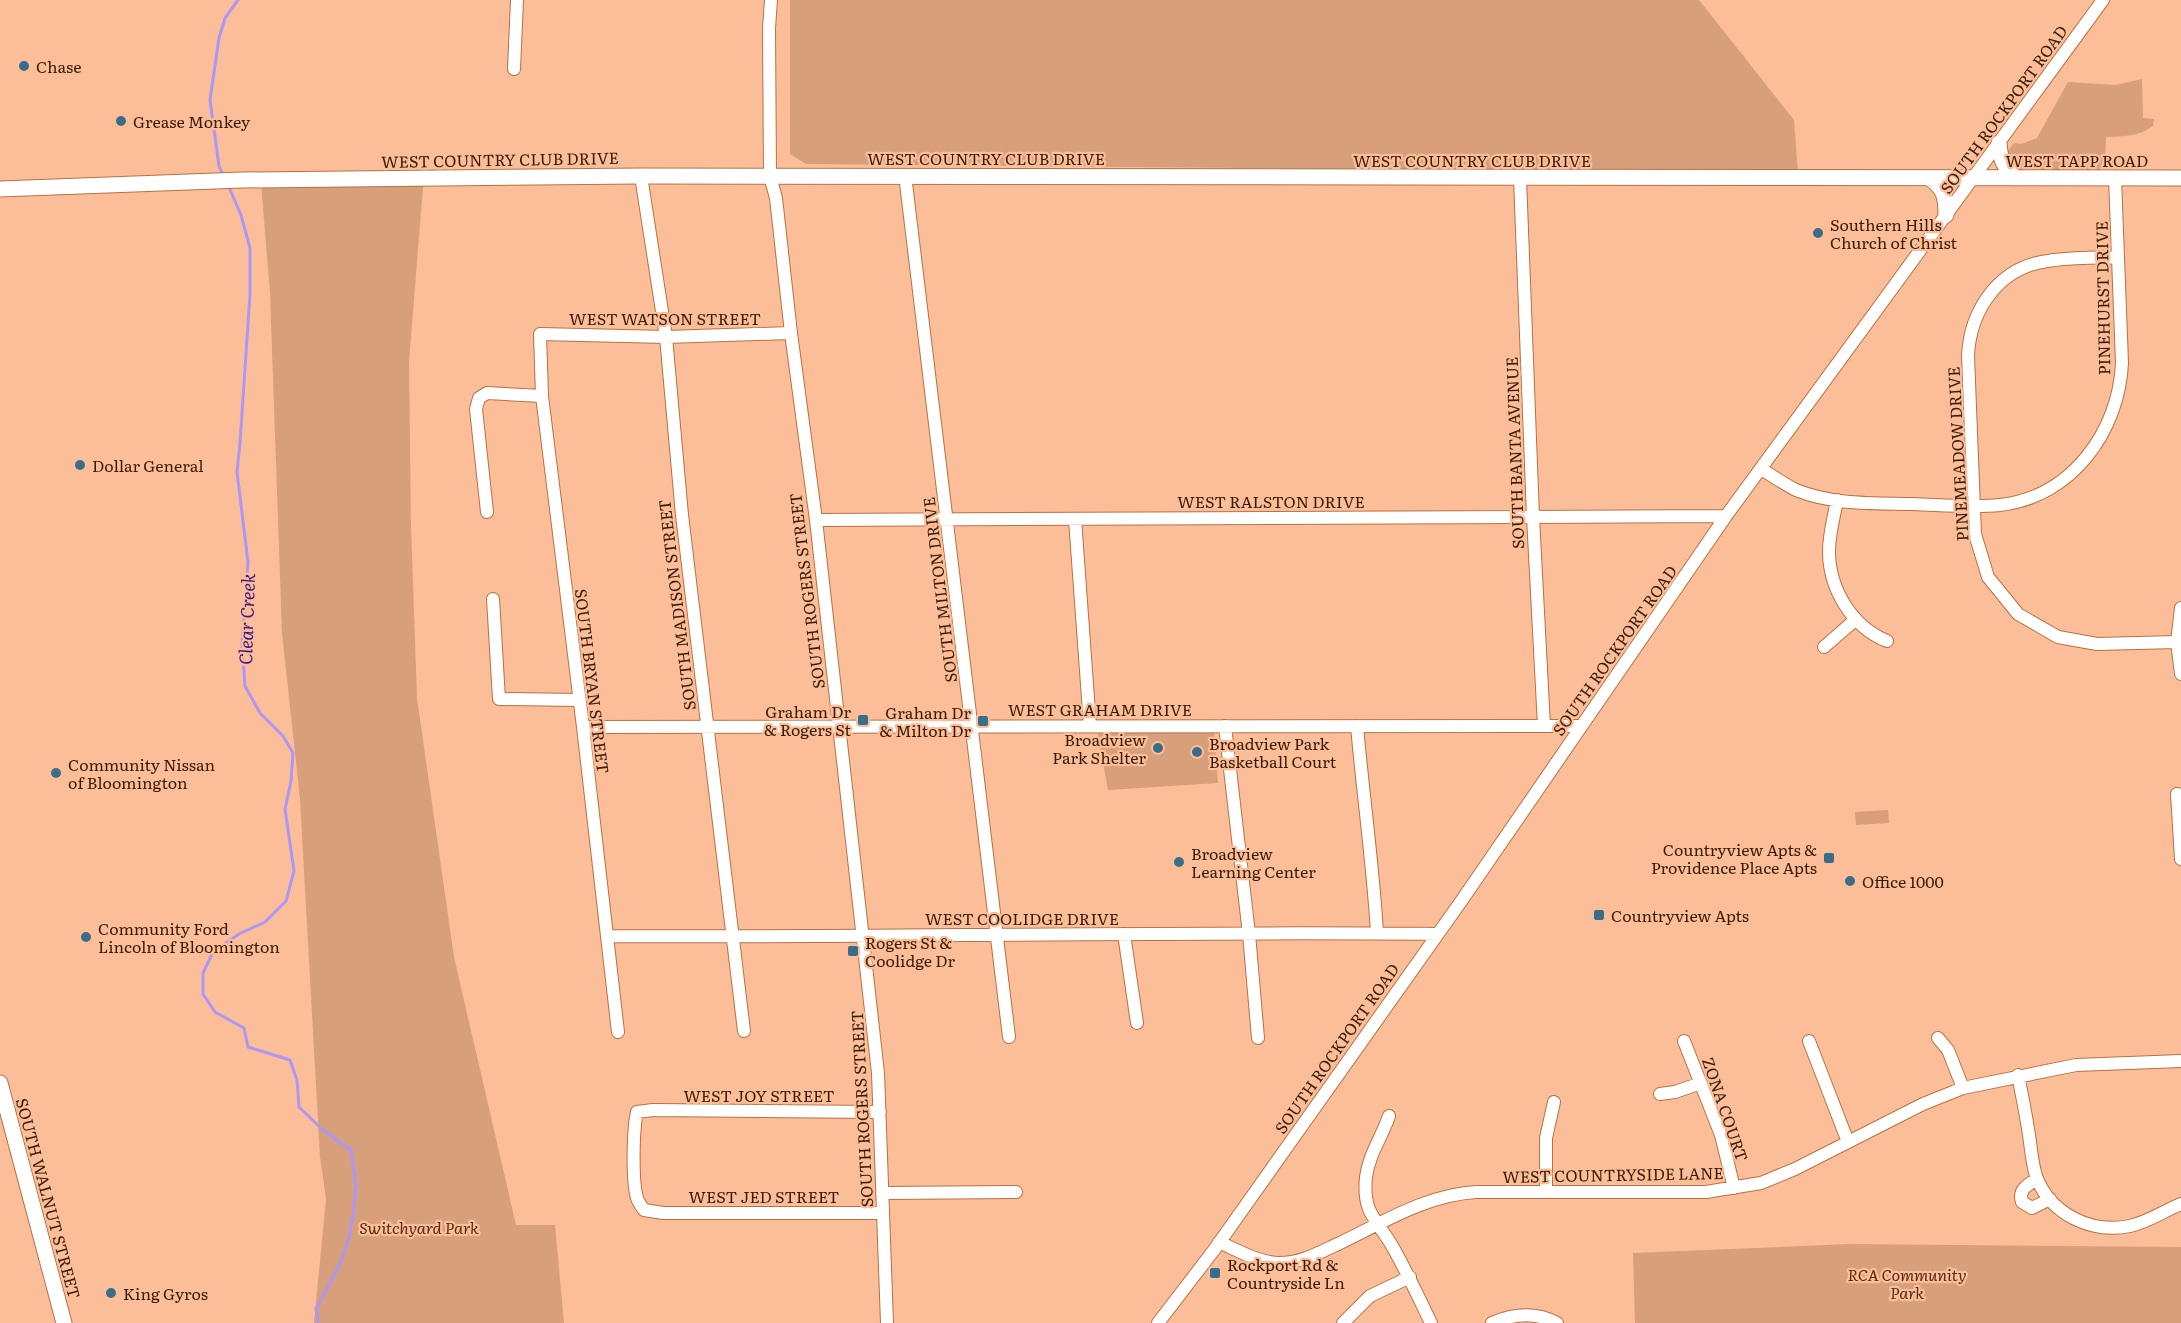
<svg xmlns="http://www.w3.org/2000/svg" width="2181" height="1323" viewBox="0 0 2181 1323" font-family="Literata,serif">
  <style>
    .green { fill: #d89f7b }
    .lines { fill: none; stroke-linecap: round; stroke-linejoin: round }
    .stream { stroke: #ac97f7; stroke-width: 3 }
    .minor-casing { stroke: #b87142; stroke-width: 14 }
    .major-casing { stroke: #b87142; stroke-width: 17 }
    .minor { stroke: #fff; stroke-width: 12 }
    .major { stroke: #fff; stroke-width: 15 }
    .poi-dot { fill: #386e89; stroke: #fcbe98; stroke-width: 2 }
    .labels { text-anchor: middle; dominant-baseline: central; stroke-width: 4.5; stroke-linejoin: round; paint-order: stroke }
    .poi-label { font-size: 16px; fill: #391c08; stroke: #fcbe98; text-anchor: start }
    .street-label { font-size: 16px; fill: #391c08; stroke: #fcbe98 }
    .park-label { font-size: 16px; font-style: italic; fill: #522c13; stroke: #fcbe98 }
    .water-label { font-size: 18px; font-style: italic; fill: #401484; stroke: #fcbe98 }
  </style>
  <rect width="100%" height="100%" fill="#fcbe98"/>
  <!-- green -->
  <path class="green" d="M790,0H1699L1794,120L1798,173L806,164L790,154Z
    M2142,79L2143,118L2154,119L2153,126C2139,137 2123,136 2106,137L2105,164L2098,170H2018L2011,167L2005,155L2014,143L2021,144L2037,138L2068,82L2116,85Z
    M424,175L409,362L411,526L417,698L454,957L516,1225H555L564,1323H314L326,1199L320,1157L300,799L282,633L270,293L261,183Z
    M1097,730L1214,732L1218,783L1108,790Z
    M1888,810L1889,823L1856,825L1855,812Z
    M1849,1244L2181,1247V1323H1635L1633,1253Z"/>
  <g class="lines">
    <!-- stream -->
    <path class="stream" d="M224,177L219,166L210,100L219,38L225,18L238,0
      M228,185L241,215L250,248V294L240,443L237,472L248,562L242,644L245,686L260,713L283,736L293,753L291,781L285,809L294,871L286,901L265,922L239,934L213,952L203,973V994L215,1012L244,1028L248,1047L290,1060L297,1080L299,1107L323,1130L351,1150L356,1185L353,1216L348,1241L341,1262L316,1309L318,1323"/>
    <!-- minor casing -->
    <g class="minor-casing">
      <path id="minor" d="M771,0L769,28L770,176L776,198L791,333L816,520L878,1073L887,1323
        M514,69L517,0
        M905,175L1009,1037
        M641,176L666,337L682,515L744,1031
        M1520,178L1533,517L1544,726
        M2118,257C2095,258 2071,257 2048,261C1999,267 1970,310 1968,356L1975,534L1988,577L2018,614L2058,637L2097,644L2177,642
        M1761,469C1773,476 1784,484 1796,490C1833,505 1874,503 1913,504C1942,505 1971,508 2000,505C2072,497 2119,431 2122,363L2115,178
        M1837,500C1834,517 1829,534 1829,551C1829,589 1852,627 1887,641
        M487,512L476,409L479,398L487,393L542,396
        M1075,519L1090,726
        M816,520L1726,516
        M493,599L499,699L580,700
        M2181,608L2177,642L2181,674
        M1824,647L1855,620
        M1225,726L1249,934L1258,1038
        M1357,726C1363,795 1373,864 1377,933
        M583,727L1581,726
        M2181,795L2177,794L2181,859
        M1124,934L1137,1023
        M607,936C883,938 1160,931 1437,934
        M618,1032L583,727L542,396L540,334L666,337L791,333
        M1938,1038L1948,1050L1963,1088
        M1684,1041L1721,1135L1734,1188
        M1809,1041L1848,1142
        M2018,1075C2022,1095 2026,1115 2029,1135C2031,1148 2032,1163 2036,1176C2050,1214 2091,1234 2130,1226C2148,1222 2164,1211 2181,1204
        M1660,1094L1675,1092L1701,1083
        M880,1112L653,1110L637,1112C633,1129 632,1181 637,1198C638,1202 642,1207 644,1210L663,1213H883
        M1389,1116C1382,1137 1369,1154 1366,1177C1365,1187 1365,1199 1369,1209C1374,1221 1384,1232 1391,1244C1406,1270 1418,1296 1431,1323
        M2037,1179C2027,1185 2018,1190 2022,1202L2032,1208L2050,1199
        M1546,1192V1138L1554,1102
        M882,1193L1016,1192
        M1219,1242C1239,1251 1257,1262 1279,1263C1302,1263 1320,1252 1340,1243C1384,1222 1426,1195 1476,1192H1706L1761,1183L1795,1169L1923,1104L1963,1088L2076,1065L2181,1061
        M1158,1323L1214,1250L1462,900L1726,516L2103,0
        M1343,1323L1370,1296L1410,1277
        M1492,1323C1513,1314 1536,1312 1557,1323"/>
    </g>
    <!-- major casing -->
    <g class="major-casing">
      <path id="major" d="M1999,143C2000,159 2004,168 2016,178
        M1929,178C1944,188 1946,197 1946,215
        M0,189L242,180L641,176L2181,178
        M0,1083L64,1323"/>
    </g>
    <!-- minor -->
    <use href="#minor" class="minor"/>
    <!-- major -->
    <use href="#major" class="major"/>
  </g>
  <!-- markers -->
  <g class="poi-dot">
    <circle cx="24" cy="66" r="6"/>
    <circle cx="121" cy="121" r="6"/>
    <circle cx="1818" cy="233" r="6"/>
    <circle cx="80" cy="465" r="6"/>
    <rect x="857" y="714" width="12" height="12" rx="3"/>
    <rect x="977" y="715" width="12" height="12" rx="3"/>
    <circle cx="1158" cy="748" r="6"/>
    <circle cx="1197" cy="752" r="6"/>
    <circle cx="56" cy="773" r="6"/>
    <rect x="1823" y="852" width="12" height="12" rx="3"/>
    <circle cx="1179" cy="862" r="6"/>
    <circle cx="1850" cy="881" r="6"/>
    <rect x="1593" y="909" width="12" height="12" rx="3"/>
    <circle cx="86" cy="937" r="6"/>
    <rect x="847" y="945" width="12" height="12" rx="3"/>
    <rect x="1209" y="1267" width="12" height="12" rx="3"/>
    <circle cx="111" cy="1293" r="6"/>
  </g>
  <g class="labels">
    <!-- poi labels -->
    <g class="poi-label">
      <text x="36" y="66">Chase</text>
      <text x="133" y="121">Grease Monkey</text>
      <text x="1830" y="224">Southern Hills<tspan x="1830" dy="18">Church of Christ</tspan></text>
      <text x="92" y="465">Dollar General</text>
      <text x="851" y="711" text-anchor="end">Graham Dr<tspan x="851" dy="18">&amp; Rogers St</tspan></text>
      <text x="971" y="712" text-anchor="end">Graham Dr<tspan x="971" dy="18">&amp; Milton Dr</tspan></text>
      <text x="1146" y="739" text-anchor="end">Broadview<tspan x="1146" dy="18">Park Shelter</tspan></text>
      <text x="1209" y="743">Broadview Park<tspan x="1209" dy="18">Basketball Court</tspan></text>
      <text x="68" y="764">Community Nissan<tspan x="68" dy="18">of Bloomington</tspan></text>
      <text x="1817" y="849" text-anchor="end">Countryview Apts &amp;<tspan x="1817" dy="18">Providence Place Apts</tspan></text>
      <text x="1191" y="853">Broadview<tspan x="1191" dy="18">Learning Center</tspan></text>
      <text x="1862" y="881">Office 1000</text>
      <text x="1611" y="915">Countryview Apts</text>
      <text x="98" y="928">Community Ford<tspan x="98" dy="18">Lincoln of Bloomington</tspan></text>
      <text x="865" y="942">Rogers St &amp;<tspan x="865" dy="18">Coolidge Dr</tspan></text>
      <text x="1227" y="1264">Rockport Rd &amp;<tspan x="1227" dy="18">Countryside Ln</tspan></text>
      <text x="123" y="1293">King Gyros</text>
    </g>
    <!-- street labels -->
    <g class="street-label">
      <text transform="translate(2003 109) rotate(-54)">SOUTH ROCKPORT ROAD</text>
      <text x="986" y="158">WEST COUNTRY CLUB DRIVE</text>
      <text transform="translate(500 159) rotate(-1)">WEST COUNTRY CLUB DRIVE</text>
      <text x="1472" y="160">WEST COUNTRY CLUB DRIVE</text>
      <text x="2077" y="160">WEST TAPP ROAD</text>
      <text transform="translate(2102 298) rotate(-91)">PINEHURST DRIVE</text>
      <text x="665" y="318">WEST WATSON STREET</text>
      <text transform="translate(1514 453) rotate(-92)">SOUTH BANTA AVENUE</text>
      <text transform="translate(1957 454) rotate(-93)">PINEMEADOW DRIVE</text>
      <text x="1271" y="501">WEST RALSTON DRIVE</text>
      <text transform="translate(939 590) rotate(-97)">SOUTH MILTON DRIVE</text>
      <text transform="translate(806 591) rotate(-97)">SOUTH ROGERS STREET</text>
      <text transform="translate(676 605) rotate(-97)">SOUTH MADISON STREET</text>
      <text transform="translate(1614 650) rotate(-55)">SOUTH ROCKPORT ROAD</text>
      <text transform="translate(593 681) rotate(83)">SOUTH BRYAN STREET</text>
      <text x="1100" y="709">WEST GRAHAM DRIVE</text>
      <text x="1022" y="918">WEST COOLIDGE DRIVE</text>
      <text transform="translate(1336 1048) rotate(-55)">SOUTH ROCKPORT ROAD</text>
      <text x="759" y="1095">WEST JOY STREET</text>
      <text transform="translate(861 1109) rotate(-93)">SOUTH ROGERS STREET</text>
      <text transform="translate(1726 1109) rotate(71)">ZONA COURT</text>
      <text transform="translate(1613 1174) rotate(-1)">WEST COUNTRYSIDE LANE</text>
      <text x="764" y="1196">WEST JED STREET</text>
      <text transform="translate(49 1198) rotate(75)">SOUTH WALNUT STREET</text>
    </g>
    <!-- park labels -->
    <g class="park-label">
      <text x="419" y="1227">Switchyard Park</text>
      <text x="1907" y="1274">RCA Community<tspan x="1907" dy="18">Park</tspan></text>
    </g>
    <!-- water labels -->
    <g class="water-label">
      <text transform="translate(246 619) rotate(-88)">Clear Creek</text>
    </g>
  </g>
</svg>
